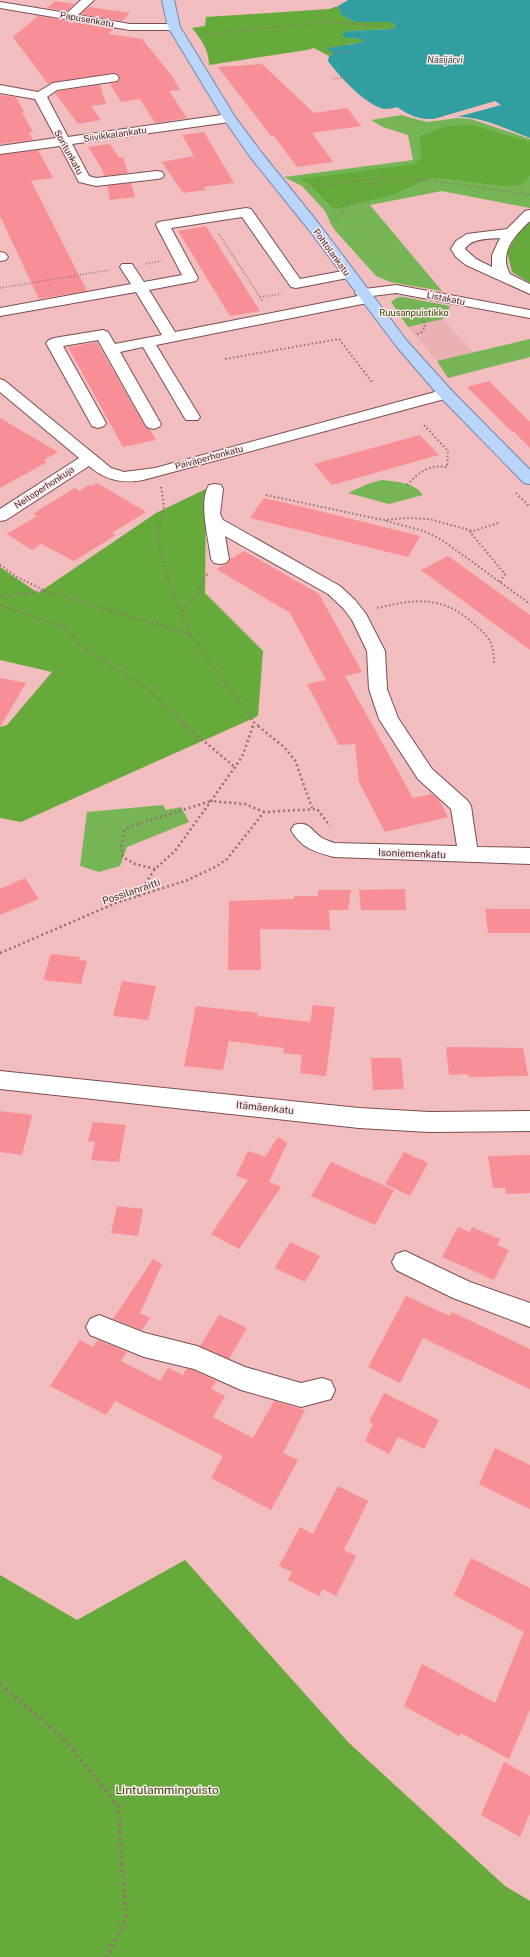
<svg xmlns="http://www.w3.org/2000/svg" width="530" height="1957" viewBox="0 0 530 1957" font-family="'Public Sans',sans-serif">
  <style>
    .built { fill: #ebb0b2 }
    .green { fill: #76b555 }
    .forest { fill: #65aa3b }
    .water { fill: #319fa0 }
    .pier { fill: #f1bdbf }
    .building { fill: #f88e96 }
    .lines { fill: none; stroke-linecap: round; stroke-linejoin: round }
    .minor-casing { stroke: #7a4e50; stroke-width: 2 }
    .major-casing { stroke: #7188b0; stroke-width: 2 }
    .path-far3 { stroke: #947172; stroke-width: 1.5; stroke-dasharray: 1 2; stroke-linecap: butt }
    .path-far2 { stroke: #947172; stroke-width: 2; stroke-dasharray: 1.5 2.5; stroke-linecap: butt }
    .path-far1 { stroke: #947172; stroke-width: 2.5; stroke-dasharray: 2 3; stroke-linecap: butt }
    .path { stroke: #947172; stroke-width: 3.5; stroke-dasharray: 2.5 4; stroke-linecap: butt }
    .minor { fill: #fff; fill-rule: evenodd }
    .major { fill: #b9d5fa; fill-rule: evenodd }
    .labels { text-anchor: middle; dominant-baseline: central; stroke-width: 3; stroke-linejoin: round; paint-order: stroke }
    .far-street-label { font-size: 9px; fill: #422e2f; stroke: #fde7e8 }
    .far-water-label { font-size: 9px; font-style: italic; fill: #264646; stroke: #fde7e8 }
    .far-park-label { font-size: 9px; fill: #245100; stroke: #fde7e8 }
    .street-label { font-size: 10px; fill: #422e2f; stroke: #fde7e8 }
    .near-park-label { font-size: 12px; fill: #245100; stroke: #fde7e8 }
  </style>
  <rect width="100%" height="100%" fill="#f1bdbf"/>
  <!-- built -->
  <path class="built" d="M443,319L474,353L437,361L408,327Z"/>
  <!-- green -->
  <path class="green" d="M401,115L427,122L457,118L471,119L530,139V208L442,191L370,205L442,291L390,282L376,276L333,228L325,211L302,186L284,177L413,160L408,135L383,127L371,120Z
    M398,297H403L450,306L443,319L408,327L391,302Z
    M530,339V357L448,378L437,361Z
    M382,480C397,482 414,482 423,495L389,504L348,493L370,483Z
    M163,805L166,810L181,807L189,822L127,847L120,866L99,872L80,866L87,812Z"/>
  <!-- forest -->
  <path class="forest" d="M338,6L341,15L355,22H390L396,26L392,29L347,31L345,38L362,39L364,42L349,44L329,56L314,48L307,50L209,65C209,50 201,39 192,28L205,26L206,17L329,9Z
    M472,125L530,142V175L521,185L502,186L448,179L429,178L393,195L334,209L309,184L300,179L414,164L421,159L420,136L447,126Z
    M530,221V283L512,272L507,252L520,231Z
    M206,489L205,593L263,651L258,716L21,822L0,818V727L7,725L52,672L0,660V567L38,593L156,513Z
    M185,1560L348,1742L505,1886L530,1901V1957H0V1575L77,1620Z"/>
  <!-- water -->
  <path class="water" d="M348,0H530V138C511,131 491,121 471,118C440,112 430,130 397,107C394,108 388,109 385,109C366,106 339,76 328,61L329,56L334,53L328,50V48L363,42L362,39L345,38L342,34L347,31L392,29L396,26L390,22H355L341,15L338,6Z"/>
  <!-- pier -->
  <path class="pier" d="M495,101L501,105L457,117L427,121Z"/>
  <!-- building -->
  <path class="building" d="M55,1L74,4L67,11L47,8Z
    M89,7L130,13L122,21L81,14Z
    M38,16L113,29L108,34L142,39L172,76L180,90L169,91L187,118L155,123L140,99L121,102L110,84L117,82L120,79L118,74L113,73L53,82L48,84L13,37Z
    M262,64L314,113L347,108L361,126L312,133L333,162L297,167L274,136H271L218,67Z
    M100,85L106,104L91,106L101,120L78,124L55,93L58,91Z
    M0,95L16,97L24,112H22L33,132L29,133L33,140L0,144Z
    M204,132L234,183L204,187L206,190L183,193L162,162L194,156L182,135Z
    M110,144L119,158L123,157L128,173L104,176L102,169L88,147Z
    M38,150L53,178L31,181L87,291L39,299L0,216V155Z
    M131,183L135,197L110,200L107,186Z
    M206,226L260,311L230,316L178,231Z
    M97,342L144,425L150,430L156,440L123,447L68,347Z
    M489,381L530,422V448L513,431H511L467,387Z
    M0,418L58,452L44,460L47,462L0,488Z
    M420,435L439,455L332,485L314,464Z
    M97,483L146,512L112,533L116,535L74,561L41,544L32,550L7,534L37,516L33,514L38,511H37L75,488L79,491L89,485L92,486Z
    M264,498L307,508L420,536L408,557L250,518Z
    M244,551L319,594L362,672L345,676L413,798L432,794L439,800L448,817L385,832L359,782L355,744L339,745L307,684L326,680L290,613L216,569L227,564L230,559Z
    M448,556L530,615V650L421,570Z
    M0,678L26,683L0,727Z
    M25,878L39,899L0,915V889Z
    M405,889L406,910H361L359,890Z
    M318,890H351L348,910H329L330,930L260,929L261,970H228L229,901L294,899V896H318Z
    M485,909H530V933H488Z
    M51,954L80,957L79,960L87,961L81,984L43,980Z
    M122,981L156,986L148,1020L113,1016Z
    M313,1005L335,1007L326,1076L300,1073L302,1055L283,1053L284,1048L229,1041L223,1070L184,1066L196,1006L258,1013L257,1016L310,1022Z
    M446,1047L523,1048L528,1076L469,1077L468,1074L449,1075Z
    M371,1058H401L404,1089L373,1090Z
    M0,1111L32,1115L22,1155L0,1152Z
    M93,1122L126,1125L119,1162L91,1160L95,1142L88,1141Z
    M278,1137L287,1143L269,1182L281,1187L239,1249L211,1234L248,1180L236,1176L248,1151L265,1157Z
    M404,1152L428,1163L410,1196L385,1184Z
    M530,1155V1193L506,1194L505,1188H493L488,1156Z
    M331,1162L394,1190L375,1225L311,1196Z
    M117,1206L143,1209L138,1236L111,1233Z
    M458,1227L470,1232L472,1227L500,1239L497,1245L509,1250L494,1280L442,1257Z
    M290,1242L320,1256L305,1282L275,1268Z
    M153,1259L162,1264L140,1313L150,1318L142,1330L113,1319Z
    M406,1296L450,1316L452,1312L530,1349V1389L423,1338L400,1383L368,1367Z
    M219,1315L247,1328L229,1359L200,1346Z
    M80,1340L93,1347L98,1340L127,1352L121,1361L160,1381L168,1368L183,1375L186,1369L194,1370L216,1381L211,1389L225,1396L213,1417L253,1438L274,1401L305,1410L283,1453L298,1460L271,1510L211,1478L223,1456L115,1401L106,1415L50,1386Z
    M384,1393L439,1420L424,1449L398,1437L389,1454L365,1441L373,1424L369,1422Z
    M495,1448L530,1465V1509L479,1484Z
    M338,1486L368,1501L344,1550L356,1556L336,1596L323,1589L319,1596L288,1580L292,1572L279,1566L300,1527L313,1534Z
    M471,1558L530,1588V1709L509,1759L461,1733L459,1736L404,1706L422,1664L495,1703L524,1632L454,1595Z
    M504,1762L530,1776V1813L520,1837L481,1815Z"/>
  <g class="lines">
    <!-- minor casing -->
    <g class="minor-casing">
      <path id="minor" d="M81,0H94L78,15L130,24H174L180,27L174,30H130L0,8V2L67,13Z
        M113,74L117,75L119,78L117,81L57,90L47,97L68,137L229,114L235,118L229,122L72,144L89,176L96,178L157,171L162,172L164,175L162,178L157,179L96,186L79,182L60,146L0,154V146L56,138L35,99L0,93V85L38,92L53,83Z
        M246,208L251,209L300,279L348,270L353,271L355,274L353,277L348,278L296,288L291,287L242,217L171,228L198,278L196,281L191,282L149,290L175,332L358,296L355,293L357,290L396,285L530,310V318L396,293L372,296L374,299L372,302L367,303L156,345L200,417L198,420H186L184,417L143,347L120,352L161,424L159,427L153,429L147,427L145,424L98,340L63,346L106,423L104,426L98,428L92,426L46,343L49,340L54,338L103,330L108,332L115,344L162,335L136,292L0,316V308L131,284L120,267L122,264H132L144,282L182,275L156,225L158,222Z
        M530,210V221C515,235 498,253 510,274L530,284V294L466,265L456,257L451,249L456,241L467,234L507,229L525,211ZM500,238L492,255V267L476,259L465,249C471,238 489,239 500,238Z
        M0,252L5,253L8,257L6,260L0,261Z
        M0,379L5,381L111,468L124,472L155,468L446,389L452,391L454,394L452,397L143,480C122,484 105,480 89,466L6,520L0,521V509L79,458L0,392Z
        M215,484L221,485L223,489L220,514L223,520L340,586L355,600L366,614L385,651L387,689L398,718L432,769L468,801L471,806L477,847L530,848V864L334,857C315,852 301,848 291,830L294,825C309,820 311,831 322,838C325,840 330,841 334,843L457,846L451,809L418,779L379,719L369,689L367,651L352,620L343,608L328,594L225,536L229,559L226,563L220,564L214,563L211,559C209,540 198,502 209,485Z
        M0,1071L359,1108L429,1112L530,1111V1131L429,1132L359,1128L0,1089Z
        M405,1251L470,1282L530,1303V1327L453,1298L396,1270L392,1262L396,1254Z
        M99,1315L145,1333L197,1346L245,1367L301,1383L322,1378L331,1381L335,1390L331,1399L301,1407L241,1390L194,1369L144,1357L90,1335L86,1327L90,1319Z"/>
    </g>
    <!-- major casing -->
    <g class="major-casing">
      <path id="major" d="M162,0H174L180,27L235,117L261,152L319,224L407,341L452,391L530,470V484L524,483L440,397L397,347L309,230L251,158L223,118L168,27Z"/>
    </g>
    <!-- path-far3 -->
    <path class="path-far3" d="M200,35L325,22L384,26
      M331,54L354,50
      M334,79L356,76
      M306,188C332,184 358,179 385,179C433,178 482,188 530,195
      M331,222L342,214L363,187L379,181
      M219,234L263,302
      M146,264L161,261
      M0,288L110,270
      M260,297L281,294
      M422,316L424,311"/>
    <!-- path-far2 -->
    <path class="path-far2" d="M417,334L422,332L425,327L422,315
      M225,359L339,339L372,382
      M407,485C419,472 429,464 447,467L448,451L423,424
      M161,487L164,506L157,536L168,580L190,633
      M516,493L530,507
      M266,495L383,520L407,518L429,519L473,531
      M386,521L424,531L442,540L530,604
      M498,523L470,532L505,574L500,582
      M0,565L17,577L46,591L190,634L254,722L260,727
      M0,596L45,591
      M0,605L64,627L72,635L77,644L151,691L188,727
      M377,608C416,599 441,595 473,623C490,638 494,642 494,665
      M182,611L197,596L202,582L208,573
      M252,727L254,722"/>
    <!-- path-far1 -->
    <path class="path-far1" d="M186,726L236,768
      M253,726L242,757L211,801L245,804L264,812
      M258,726L284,747L295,760L312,808
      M155,869L135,864L123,857L121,847L124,831L129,827L211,801
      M137,896L155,869L175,851L211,801
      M0,953L116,903L188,880L217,866L227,859L264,812L317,809L330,826"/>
    <!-- path -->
    <path class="path" d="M0,1684L63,1738L118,1806L126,1917L107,1957"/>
    <!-- minor -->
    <use href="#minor" class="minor"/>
    <!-- major -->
    <use href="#major" class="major"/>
  </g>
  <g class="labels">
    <!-- far-street labels -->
    <g class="far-street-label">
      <text transform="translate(87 19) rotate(10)">Papusenkatu</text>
      <text transform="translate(115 134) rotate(-8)">Siivikkalankatu</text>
      <text transform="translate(69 152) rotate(61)">Soritunkatu</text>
      <text transform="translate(332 252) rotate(54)">Pohtolankatu</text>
      <text transform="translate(446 298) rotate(11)">Listakatu</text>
      <text transform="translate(209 457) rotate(-15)">Päiväperhonkatu</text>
      <text transform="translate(44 487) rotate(-33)">Neitoperhonkuja</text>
    </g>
    <!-- far-water labels -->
    <g class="far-water-label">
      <text x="445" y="59">Näsijärvi</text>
    </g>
    <!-- far-park labels -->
    <g class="far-park-label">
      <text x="414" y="312">Ruusanpuistikko</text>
    </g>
    <!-- street labels -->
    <g class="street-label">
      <text transform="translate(412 853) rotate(2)">Isoniemenkatu</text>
      <text transform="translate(131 891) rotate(-19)">Possilanraitti</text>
      <text transform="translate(265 1107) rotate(6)">Itämäenkatu</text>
    </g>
    <!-- near-park labels -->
    <g class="near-park-label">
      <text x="167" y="1790">Lintulamminpuisto</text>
    </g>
  </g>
</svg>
